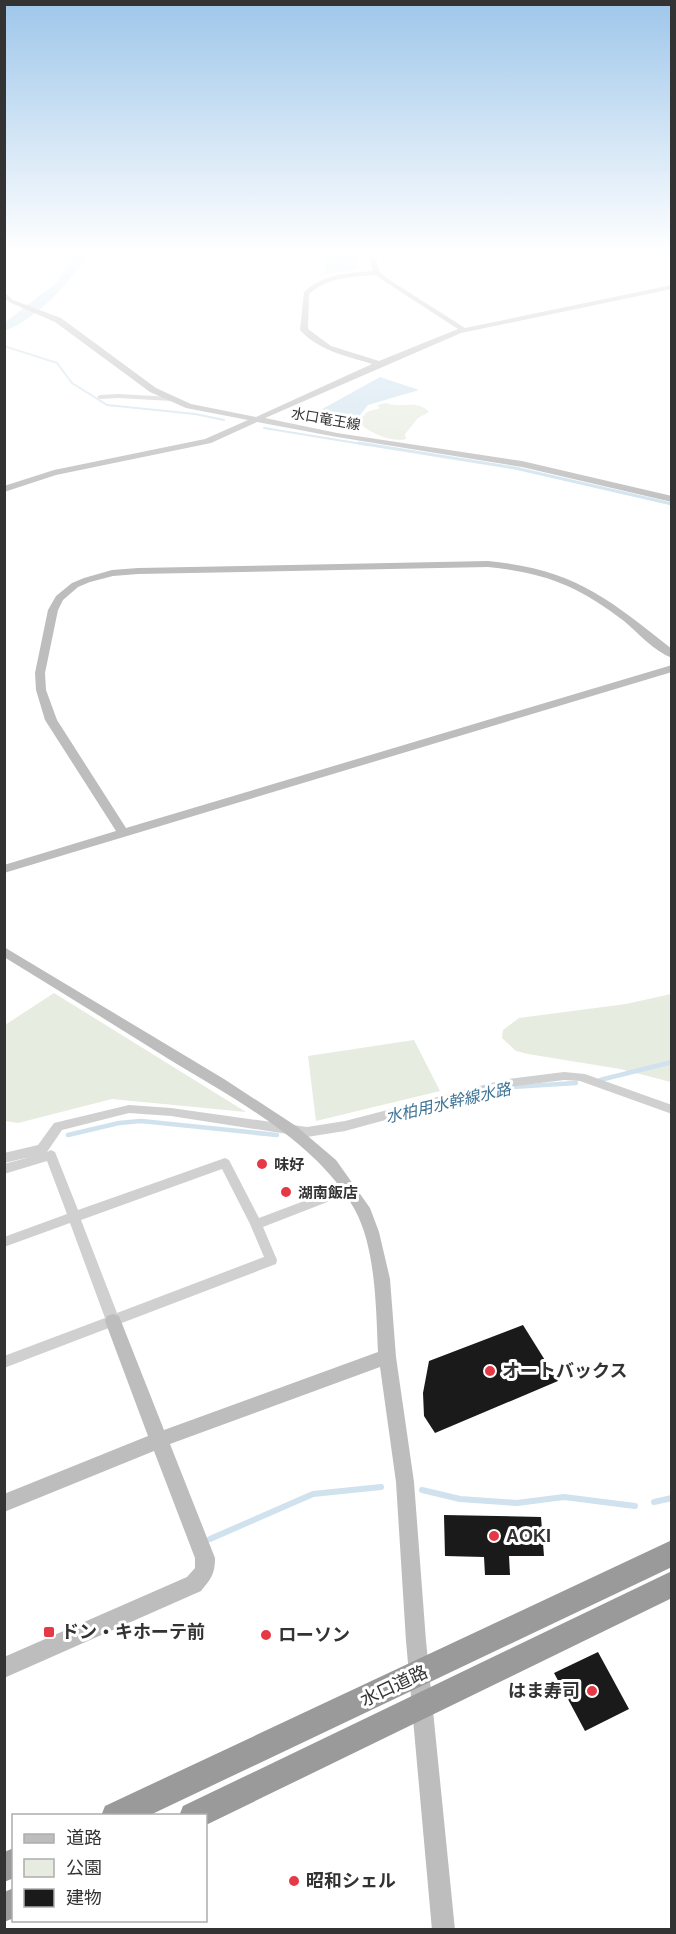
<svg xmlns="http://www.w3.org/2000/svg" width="676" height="1934" viewBox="0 0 676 1934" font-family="Arial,'Noto Sans JP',sans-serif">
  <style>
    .green { fill: #e6ecdf }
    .water { fill: #cfe2ee }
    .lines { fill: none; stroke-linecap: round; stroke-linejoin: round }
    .stream-far3 { stroke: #cfe2ee; stroke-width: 2 }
    .stream-far2 { stroke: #cfe2ee; stroke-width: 3 }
    .stream-far1 { stroke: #cfe2ee; stroke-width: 4.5 }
    .stream { stroke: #cfe2ee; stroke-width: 6 }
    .river { fill: #cfe2ee; fill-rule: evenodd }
    .building { fill: #1a1a1a }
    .street { fill: #d0d0d0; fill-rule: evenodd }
    .secondary { fill: #bdbdbd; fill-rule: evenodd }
    .highway { fill: #9a9a9a; fill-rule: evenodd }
    .poi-dot { fill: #e63946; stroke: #fff; stroke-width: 2 }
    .labels { text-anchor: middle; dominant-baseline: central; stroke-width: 6; stroke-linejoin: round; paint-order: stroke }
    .far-street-label { font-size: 14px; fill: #333; stroke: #fff }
    .poi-label { font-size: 15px; font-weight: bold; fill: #333; stroke: #fff; text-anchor: start }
    .water-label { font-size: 16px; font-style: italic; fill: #3f7597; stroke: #fff }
    .near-poi-label { font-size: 18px; font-weight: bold; fill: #333; stroke: #fff; text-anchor: start }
    .near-street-label { font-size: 18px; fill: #333; stroke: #fff }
  </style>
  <rect width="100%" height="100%" fill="#fff"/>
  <!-- green -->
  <path class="green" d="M386,403C401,409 417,399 429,412L418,418L405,434L406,439C392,443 368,432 358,422L367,412L380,408L377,405Z
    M54,993L246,1112L112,1099L18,1123L5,1121V1025Z
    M671,994V1082L620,1069L528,1054L516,1051L502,1038L503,1030L519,1018L626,1004Z
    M414,1040L440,1091L316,1121L308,1056Z"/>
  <!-- water -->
  <path class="water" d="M356,253L359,268L353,270L318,275L325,272V254Z
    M380,377L419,390L368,405L352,425L318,419L315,413Z"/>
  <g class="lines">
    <!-- stream-far3 -->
    <path class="stream-far3" d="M4,346L57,363L72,383L107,405L195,414L224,420
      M264,428L368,445"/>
    <!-- stream-far2 -->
    <path class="stream-far2" d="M359,443L515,468L672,504"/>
    <!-- stream-far1 -->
    <path class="stream-far1" d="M600,1080L672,1062
      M485,1093L512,1087L576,1083
      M68,1135L119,1123L141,1121L277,1135"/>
    <!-- stream -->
    <path class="stream" d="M422,1490L460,1499L517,1503L564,1497L635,1506
      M654,1502L672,1498
      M210,1539L313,1494L381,1487"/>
    <!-- river -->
    <path class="river" d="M78,253H88C72,281 36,320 4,331V323L55,284Z"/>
  </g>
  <!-- building -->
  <path class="building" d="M523,1325L558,1381L435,1433L424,1416L423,1393L429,1361Z
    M444,1515L541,1517L544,1556H509L510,1575H485L484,1557L445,1556Z
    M598,1652L629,1709L585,1731L554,1673Z"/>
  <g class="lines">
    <!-- street -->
    <path class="street" d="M118,394L172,397L175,399L172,401L118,398L100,399L97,397L100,395Z
      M564,1072L585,1074L672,1105V1114L580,1081L564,1080L507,1087L345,1131L307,1137L171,1116L129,1113L62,1130L47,1152L51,1150L55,1152L78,1210L225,1158L229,1160L259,1218L349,1184L353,1186L355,1189L353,1192L263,1227L277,1260L276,1264L4,1368V1356L105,1318L70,1223L4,1247V1237L67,1214L47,1161L4,1174V1164L30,1157L4,1163V1153L38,1145L54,1123L129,1105L171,1108L307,1127L345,1121L507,1079ZM222,1169L250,1224L264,1257L117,1313L81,1220Z"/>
    <!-- secondary -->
    <path class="secondary" d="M368,253H374L380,272L388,279L465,328L672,285V289L461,333L265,418L337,433L522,461L672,496V502L522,467L337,437L257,422L211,443L56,475L4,492V486L54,470L205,439L248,420L186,408L150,392L55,322L9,302L4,298V292L13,300L61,318L156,388L191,404L256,417L372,364C347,356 319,351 300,330L304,292C323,274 348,273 373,271ZM376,275L384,281L458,329L379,361L331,346L308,329L309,294C328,277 352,277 376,275Z
      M488,561C575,570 606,597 672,649V658C654,651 638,633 624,621C578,586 546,573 488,567L138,574L113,576L90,582L78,587L63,600L58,610L45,673L46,690L57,720L126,828L672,665V672L4,873V865L116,831L45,720L36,690L35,673L48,610L56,596L72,583L84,578L112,570L138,568Z
      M4,947L224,1079L296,1126L336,1160L370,1208L379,1232L390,1279L396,1357L414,1482L426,1641L455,1930H432L406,1641L396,1482L380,1367L170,1444L215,1558C215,1574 211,1579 201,1591L4,1678V1657L187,1577L195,1568V1558L154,1451L4,1512V1494L148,1436L105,1321L107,1316L113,1314L119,1316L164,1430L378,1352C376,1309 376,1249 355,1210C317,1141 232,1098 167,1058C113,1024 59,991 4,957Z"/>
    <!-- highway -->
    <path class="highway" d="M672,1540V1567L148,1816H101L105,1806Z
      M672,1571V1598L206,1825V1816H179L183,1806Z
      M14,1848V1878L4,1882V1852Z
      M14,1888V1918L4,1922V1892Z"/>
  </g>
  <!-- sky -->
  <linearGradient id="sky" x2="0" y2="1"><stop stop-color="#9ec6ea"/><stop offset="0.48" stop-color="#fff"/><stop offset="1" stop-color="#fff" stop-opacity="0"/></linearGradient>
  <rect width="676" height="524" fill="url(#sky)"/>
  <!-- markers -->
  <g class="poi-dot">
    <circle cx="262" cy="1164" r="6"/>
    <circle cx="286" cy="1192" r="6"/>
    <circle cx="490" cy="1371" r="6"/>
    <circle cx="494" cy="1536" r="6"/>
    <rect x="43" y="1626" width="12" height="12" rx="3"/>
    <circle cx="266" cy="1635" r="6"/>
    <circle cx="592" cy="1691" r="6"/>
    <circle cx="294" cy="1881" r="6"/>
  </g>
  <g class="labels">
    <!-- far-street labels -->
    <g class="far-street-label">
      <text transform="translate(326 419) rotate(10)">水口竜王線</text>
    </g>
    <!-- poi labels -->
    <g class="poi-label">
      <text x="274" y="1164">味好</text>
      <text x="298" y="1192">湖南飯店</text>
    </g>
    <!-- water labels -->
    <g class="water-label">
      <text transform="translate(448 1103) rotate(-13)">水柏用水幹線水路</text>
    </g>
    <!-- near-poi labels -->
    <g class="near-poi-label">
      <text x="502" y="1371">オートバックス</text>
      <text x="506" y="1536">AOKI</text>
      <text x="61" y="1632">ドン・キホーテ前</text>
      <text x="278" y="1635">ローソン</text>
      <text x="580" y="1691" text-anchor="end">はま寿司</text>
      <text x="306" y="1881">昭和シェル</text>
    </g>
    <!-- near-street labels -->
    <g class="near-street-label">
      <text transform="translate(394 1686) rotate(-25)">水口道路</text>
    </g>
  </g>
  <!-- border -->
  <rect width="676" height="1934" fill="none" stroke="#333333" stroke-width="12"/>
  <!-- legend -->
  <rect x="12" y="1814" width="195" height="108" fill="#ffffff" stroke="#adadad" stroke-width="1.5"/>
  <rect x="24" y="1834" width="30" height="9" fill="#bdbdbd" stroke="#adadad" stroke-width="1.5"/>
  <text x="66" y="1844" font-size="18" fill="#333333">道路</text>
  <rect x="24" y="1859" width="30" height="18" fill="#e6ecdf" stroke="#adadad" stroke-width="1.5"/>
  <text x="66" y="1874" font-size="18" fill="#333333">公園</text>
  <rect x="24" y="1889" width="30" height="18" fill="#1a1a1a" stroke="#adadad" stroke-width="1.5"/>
  <text x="66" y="1904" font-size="18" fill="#333333">建物</text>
</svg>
